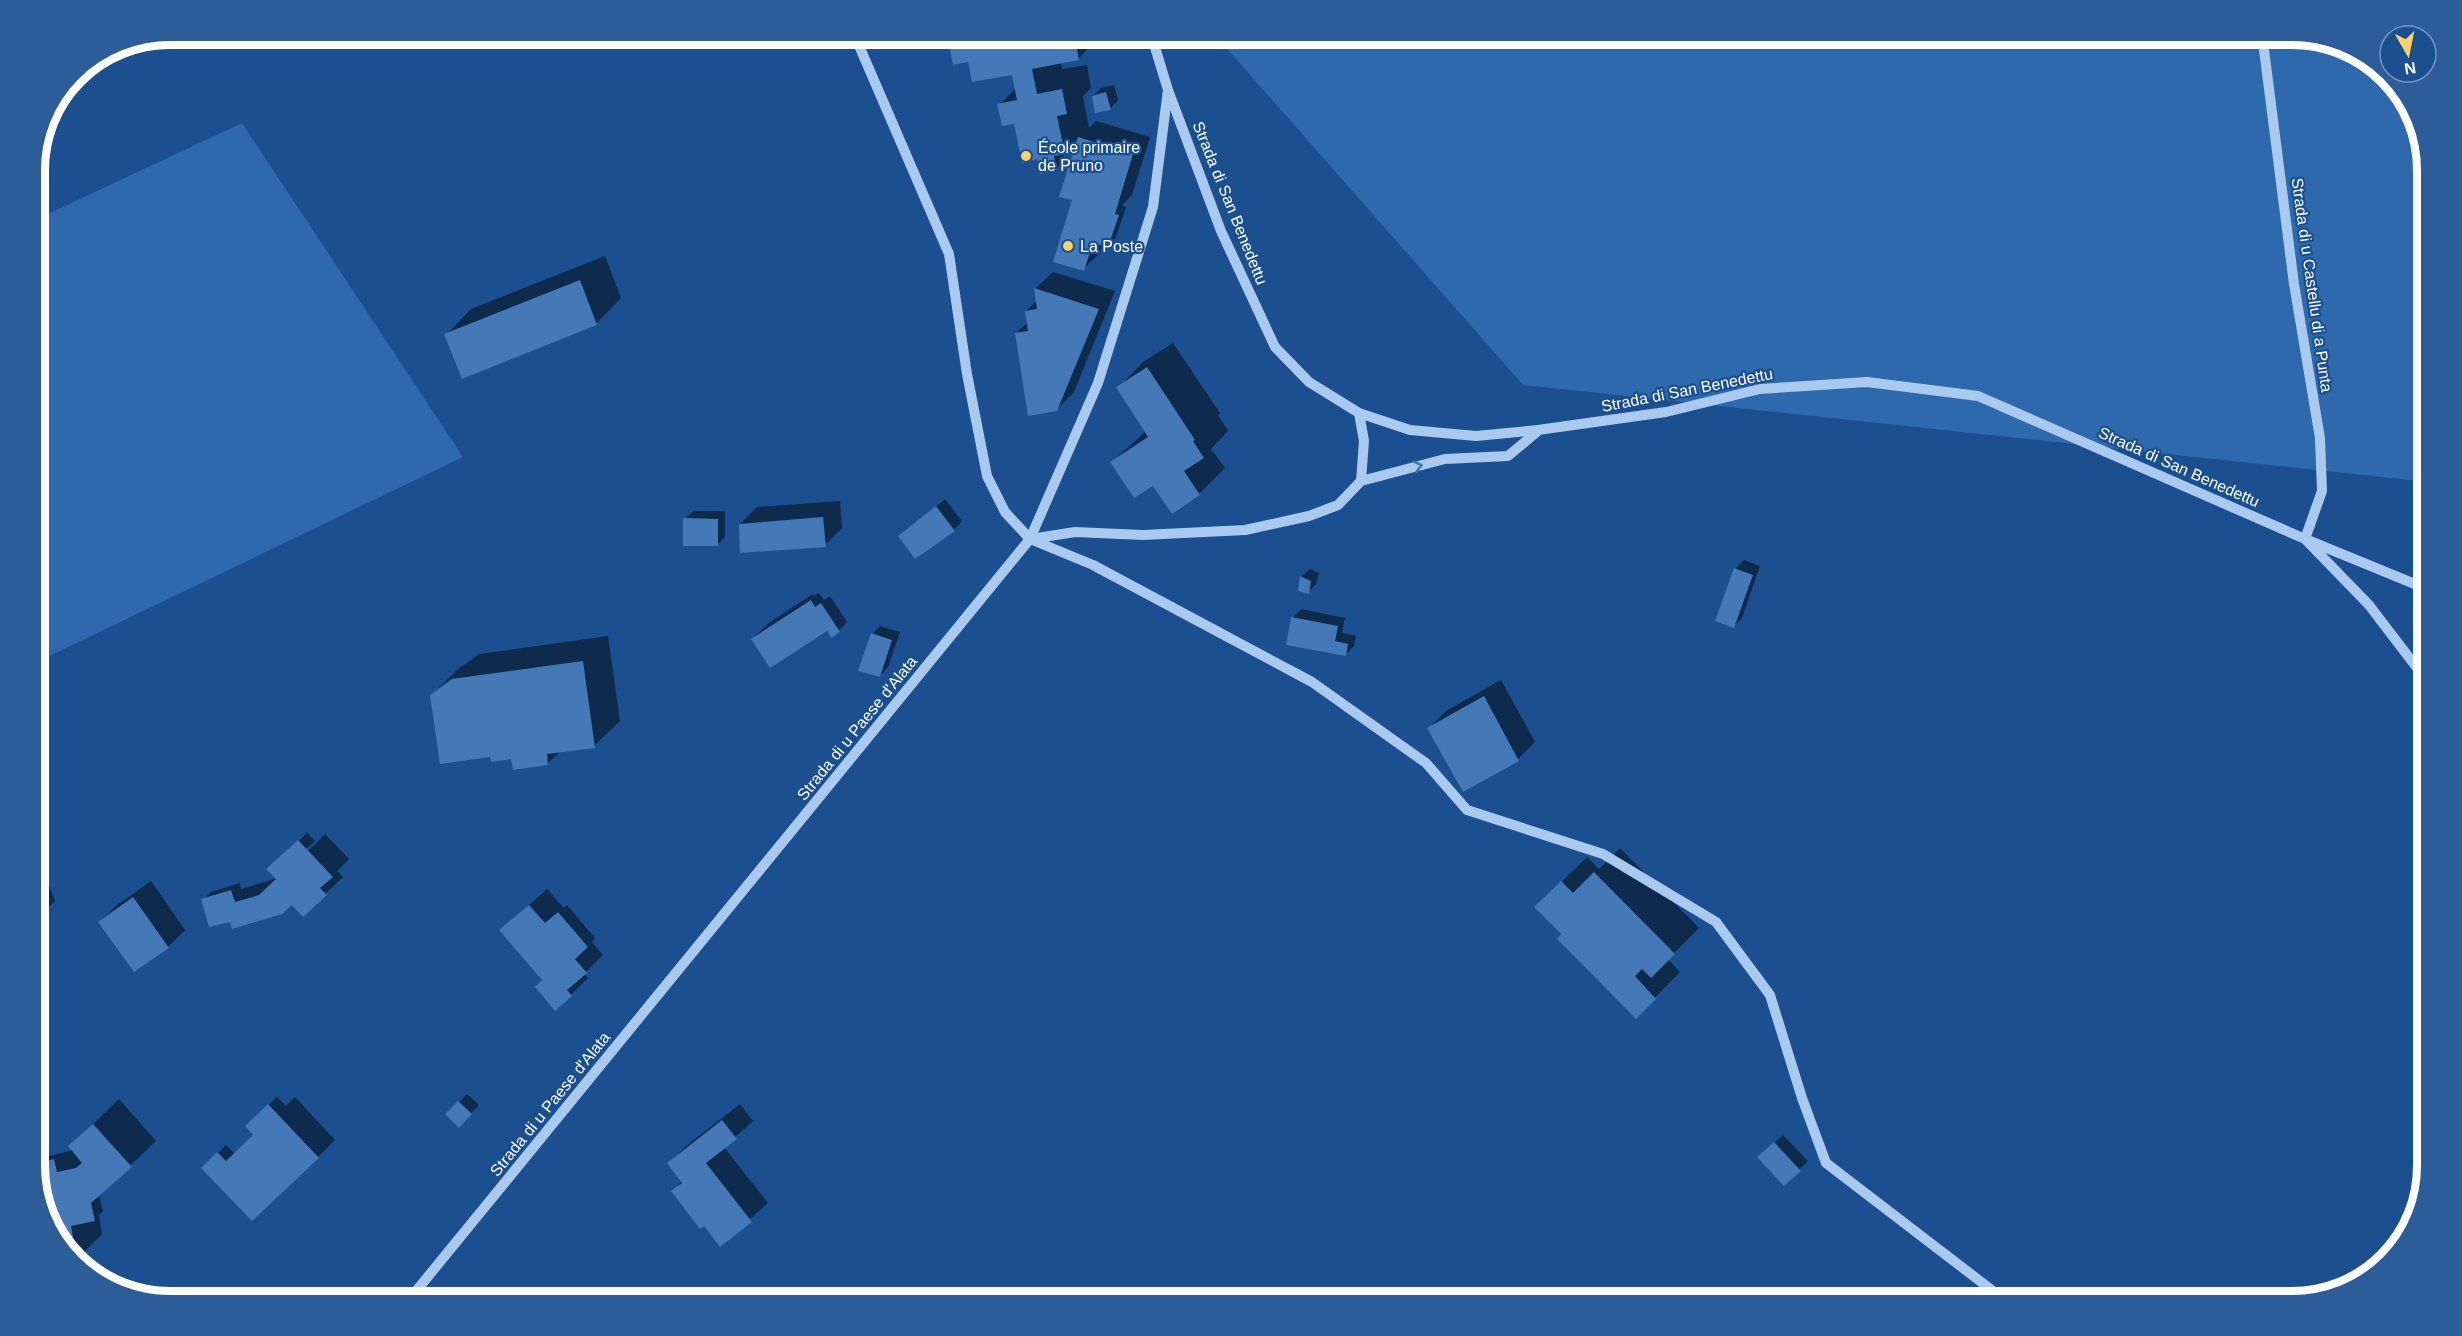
<svg xmlns="http://www.w3.org/2000/svg" width="2462" height="1336" viewBox="0 0 2462 1336" font-family="Arial,sans-serif">
  <style>
    .green { fill: #2e69ad }
    .shadow { fill: #0007 }
    .building { fill: #4478b7 }
    .lines { fill: none; stroke-linecap: round; stroke-linejoin: round }
    .minor { stroke: #a9c9ee; stroke-width: 10 }
    .oneway { stroke: #4674ac }
    .poi-dot { fill: #ffd166; stroke: #1b4f8f; stroke-width: 2 }
    .labels { text-anchor: middle; dominant-baseline: central; stroke-width: 4.5; stroke-linejoin: round; paint-order: stroke }
    .poi-label { font-size: 16px; fill: #fff; stroke: #1b4f8f; text-anchor: start }
    .street-label { font-size: 16px; fill: #fff; stroke: #1b4f8f }
    .rim { fill: none; stroke: #fff; stroke-width: 8 }
  </style>
  <rect width="100%" height="100%" fill="#1b4f8f"/>
  <!-- green -->
  <path class="green" d="M2292,34L2352,49L2405,95L2412,116L2419,481L1523,385L1215,35Z
    M242,123L463,457L35,663V220Z"/>
  <!-- shadow -->
  <path class="shadow" d="M948,34H1102L1078,59L1061,62L1062,69L1087,65L1091,88L1083,96L1089,128L1096,121L1150,137L1132,195L1122,205L1126,207L1116,237L1108,246L1103,244L1101,252L1083,269L1074,199L1079,138L1063,153L1064,161L1056,169L1039,158L1015,122L999,105L1016,88L1013,73L969,59Z
    M1114,85L1118,100L1110,109L1093,96L1101,88Z
    M605,256L621,298L596,324L446,335L471,309Z
    M1053,272L1115,291L1074,392L1057,409L1016,333L1028,322L1026,311L1038,300L1036,288Z
    M1173,343L1220,413L1218,415L1228,431L1211,449L1225,468L1199,494L1172,512L1153,484L1112,462L1146,431L1118,388L1143,362Z
    M945,499L962,521L954,530L900,536Z
    M840,501L842,528L825,545L740,524L757,507Z
    M693,511H725V537L717,545L685,519Z
    M1744,560L1760,566L1742,618L1733,626L1735,569Z
    M1310,569L1319,573L1316,584L1308,592L1301,577Z
    M819,593L824,600L830,596L847,622L839,631L827,629L752,639L770,622L813,594L814,596Z
    M1301,609L1345,618L1342,633L1356,636L1354,646L1345,655L1293,618Z
    M880,626L900,632L888,667L880,676L872,634Z
    M608,636L620,721L594,746L561,751L547,764L492,755L432,695L457,670L479,654Z
    M1501,680L1535,742L1518,759L1463,789L1429,728L1446,711Z
    M307,833L315,841L306,849V853L325,834L349,859L337,871L343,877L303,915L292,903L231,921L203,900L211,892L240,883L241,889L277,878V861Z
    M1620,848L1699,928L1668,959L1680,972L1636,1017L1536,907L1587,857L1599,869Z
    M47,881L55,901L47,909L35,914V887Z
    M151,881L185,930L168,947L100,922L117,905Z
    M547,889L564,908L567,905L595,938L592,942L603,955L584,974L588,978L571,995L544,980L501,930Z
    M467,1094L479,1105L459,1126L447,1114Z
    M277,1097L286,1106L295,1097L335,1140L318,1157L203,1168L226,1145L235,1154L255,1134V1118Z
    M119,1099L156,1141L99,1195L103,1211L99,1215L102,1234L77,1259L57,1242L35,1176V1160L73,1150L70,1146Z
    M740,1104L753,1121L724,1147L768,1203L720,1245L673,1191L682,1181L669,1163L686,1146Z
    M1783,1135L1808,1161L1784,1184L1767,1149Z"/>
  <!-- building -->
  <path class="building" d="M947,34H1074L1079,60L1032,69L1037,94L1062,89L1067,114L1057,116L1065,154L1054,156L1057,171L1040,174L1037,159L1022,163L1014,124L1002,126L997,104L1017,100L1012,75L972,82L968,62L953,65Z
    M1106,92L1111,110L1095,113L1092,96Z
    M1078,137L1133,154L1115,214L1119,215L1108,247L1093,243L1084,271L1053,262L1072,200L1059,197Z
    M580,280L597,325L462,379L444,334Z
    M1034,288L1099,309L1057,411L1028,416L1015,333L1028,331L1025,311L1037,309Z
    M1147,367L1195,440L1193,441L1204,458L1184,471L1200,495L1172,514L1153,486L1134,498L1110,462L1148,437L1116,387Z
    M936,506L955,531L915,559L898,536Z
    M823,517L826,547L740,553L739,524Z
    M683,518L718,519V546H683Z
    M1734,568L1753,575L1734,628L1715,621Z
    M1300,576L1311,581L1309,594L1298,591Z
    M811,600L815,607L821,603L840,632L831,638L827,631L770,668L751,639Z
    M1291,617L1338,626L1335,641L1348,644L1346,656L1286,645Z
    M871,633L892,640L880,677L858,671Z
    M583,661L595,748L547,754L548,765L513,770L511,759L491,762L490,757L440,764L430,695L452,679Z
    M1484,696L1519,761L1463,792L1427,728Z
    M298,840L333,877L320,888L327,895L303,917L292,905L282,914L232,929L230,922L209,927L201,899L231,890L235,902L259,895L276,879L266,869Z
    M1594,872L1675,954L1651,978L1642,969L1635,976L1656,999L1636,1019L1557,939L1561,934L1534,907L1561,881L1573,893Z
    M38,889L47,910L35,916V890Z
    M133,897L169,948L134,972L98,922Z
    M529,905L545,923L558,912L588,947L575,959L587,973L567,990L572,996L555,1011L535,987L542,980L499,930Z
    M458,1101L472,1114L459,1128L445,1114Z
    M268,1104L319,1158L252,1221L201,1168L217,1152L226,1161L253,1135L245,1126Z
    M722,1120L737,1139L706,1163L752,1222L720,1247L704,1226L700,1229L671,1191L682,1183L667,1163Z
    M93,1124L132,1167L91,1203L95,1221L71,1226L77,1259L57,1242L35,1176V1164L54,1159L57,1172L76,1168L82,1163L68,1146Z
    M1774,1142L1801,1171L1784,1186L1757,1157Z"/>
  <g class="lines">
    <!-- minor -->
    <path class="minor" d="M854,34L949,254L967,374L987,476L1005,512L1030,539L1093,565L1312,682L1426,763L1467,810L1603,854L1716,922L1770,995L1802,1098L1826,1163L2006,1301
      M1151,34L1168,90L1221,231L1275,347L1309,382L1359,413L1410,430L1476,436L1538,430L1666,412L1760,389L1867,382L1978,396L2305,539L2427,589
      M2262,34L2294,284L2320,438L2322,491L2305,539L2369,605L2427,681
      M1361,481L1445,459L1508,456L1538,431
      M1031,539L1075,532L1143,535L1245,530L1309,516L1338,505L1361,481L1364,441L1359,413
      M408,1301L1030,539L1098,383L1153,207L1168,90"/>
  </g>
  <!-- one-way arrows -->
  <defs><path id="oneway-chevron" d="M-2-3.5L2.5 0L-2 3.5" fill="none" stroke-width="1.6" stroke-linecap="round" stroke-linejoin="round" transform="scale(1.5)"/></defs>
  <use class="oneway" href="#oneway-chevron" transform="translate(1418 466) rotate(-15)"/>
  <!-- markers -->
  <g class="poi-dot">
    <circle cx="1026" cy="156" r="6"/>
    <circle cx="1068" cy="246" r="6"/>
  </g>
  <g class="labels">
    <!-- poi labels -->
    <g class="poi-label">
      <text x="1038" y="147">École primaire<tspan x="1038" dy="18">de Pruno</tspan></text>
      <text x="1080" y="246">La Poste</text>
    </g>
    <!-- street labels -->
    <g class="street-label">
      <text transform="translate(1230 203) rotate(68)">Strada di San Benedettu</text>
      <text transform="translate(2312 285) rotate(82)">Strada di u Castellu di a Punta</text>
      <text transform="translate(1687 390) rotate(-11)">Strada di San Benedettu</text>
      <text transform="translate(2179 467) rotate(24)">Strada di San Benedettu</text>
      <text transform="translate(857 728) rotate(-51)">Strada di u Paese d'Alata</text>
      <text transform="translate(550 1104) rotate(-51)">Strada di u Paese d'Alata</text>
    </g>
  </g>
  <!-- crop -->
  <path d="M0 0H2462V1336H0ZM170 45H2292A125 125 0 0 1 2417 170V1166A125 125 0 0 1 2292 1291H170A125 125 0 0 1 45 1166V170A125 125 0 0 1 170 45Z" fill="#2d5d98" fill-rule="evenodd"/>
  <path class="rim" d="M170 45H2292A125 125 0 0 1 2417 170V1166A125 125 0 0 1 2292 1291H170A125 125 0 0 1 45 1166V170A125 125 0 0 1 170 45Z"/>
  <!-- north arrow -->
  <g transform="translate(2408 54) rotate(171)"><circle r="28" fill="#1b4f8f" stroke="#7695bc" stroke-width="1.5"/>
  <path d="M0-4.5L10 22L0 15L-10 22Z" fill="#ffd166"/>
  <text y="-9" font-size="16" font-weight="bold" text-anchor="middle" fill="#ffffff">N</text>
  </g>
</svg>
